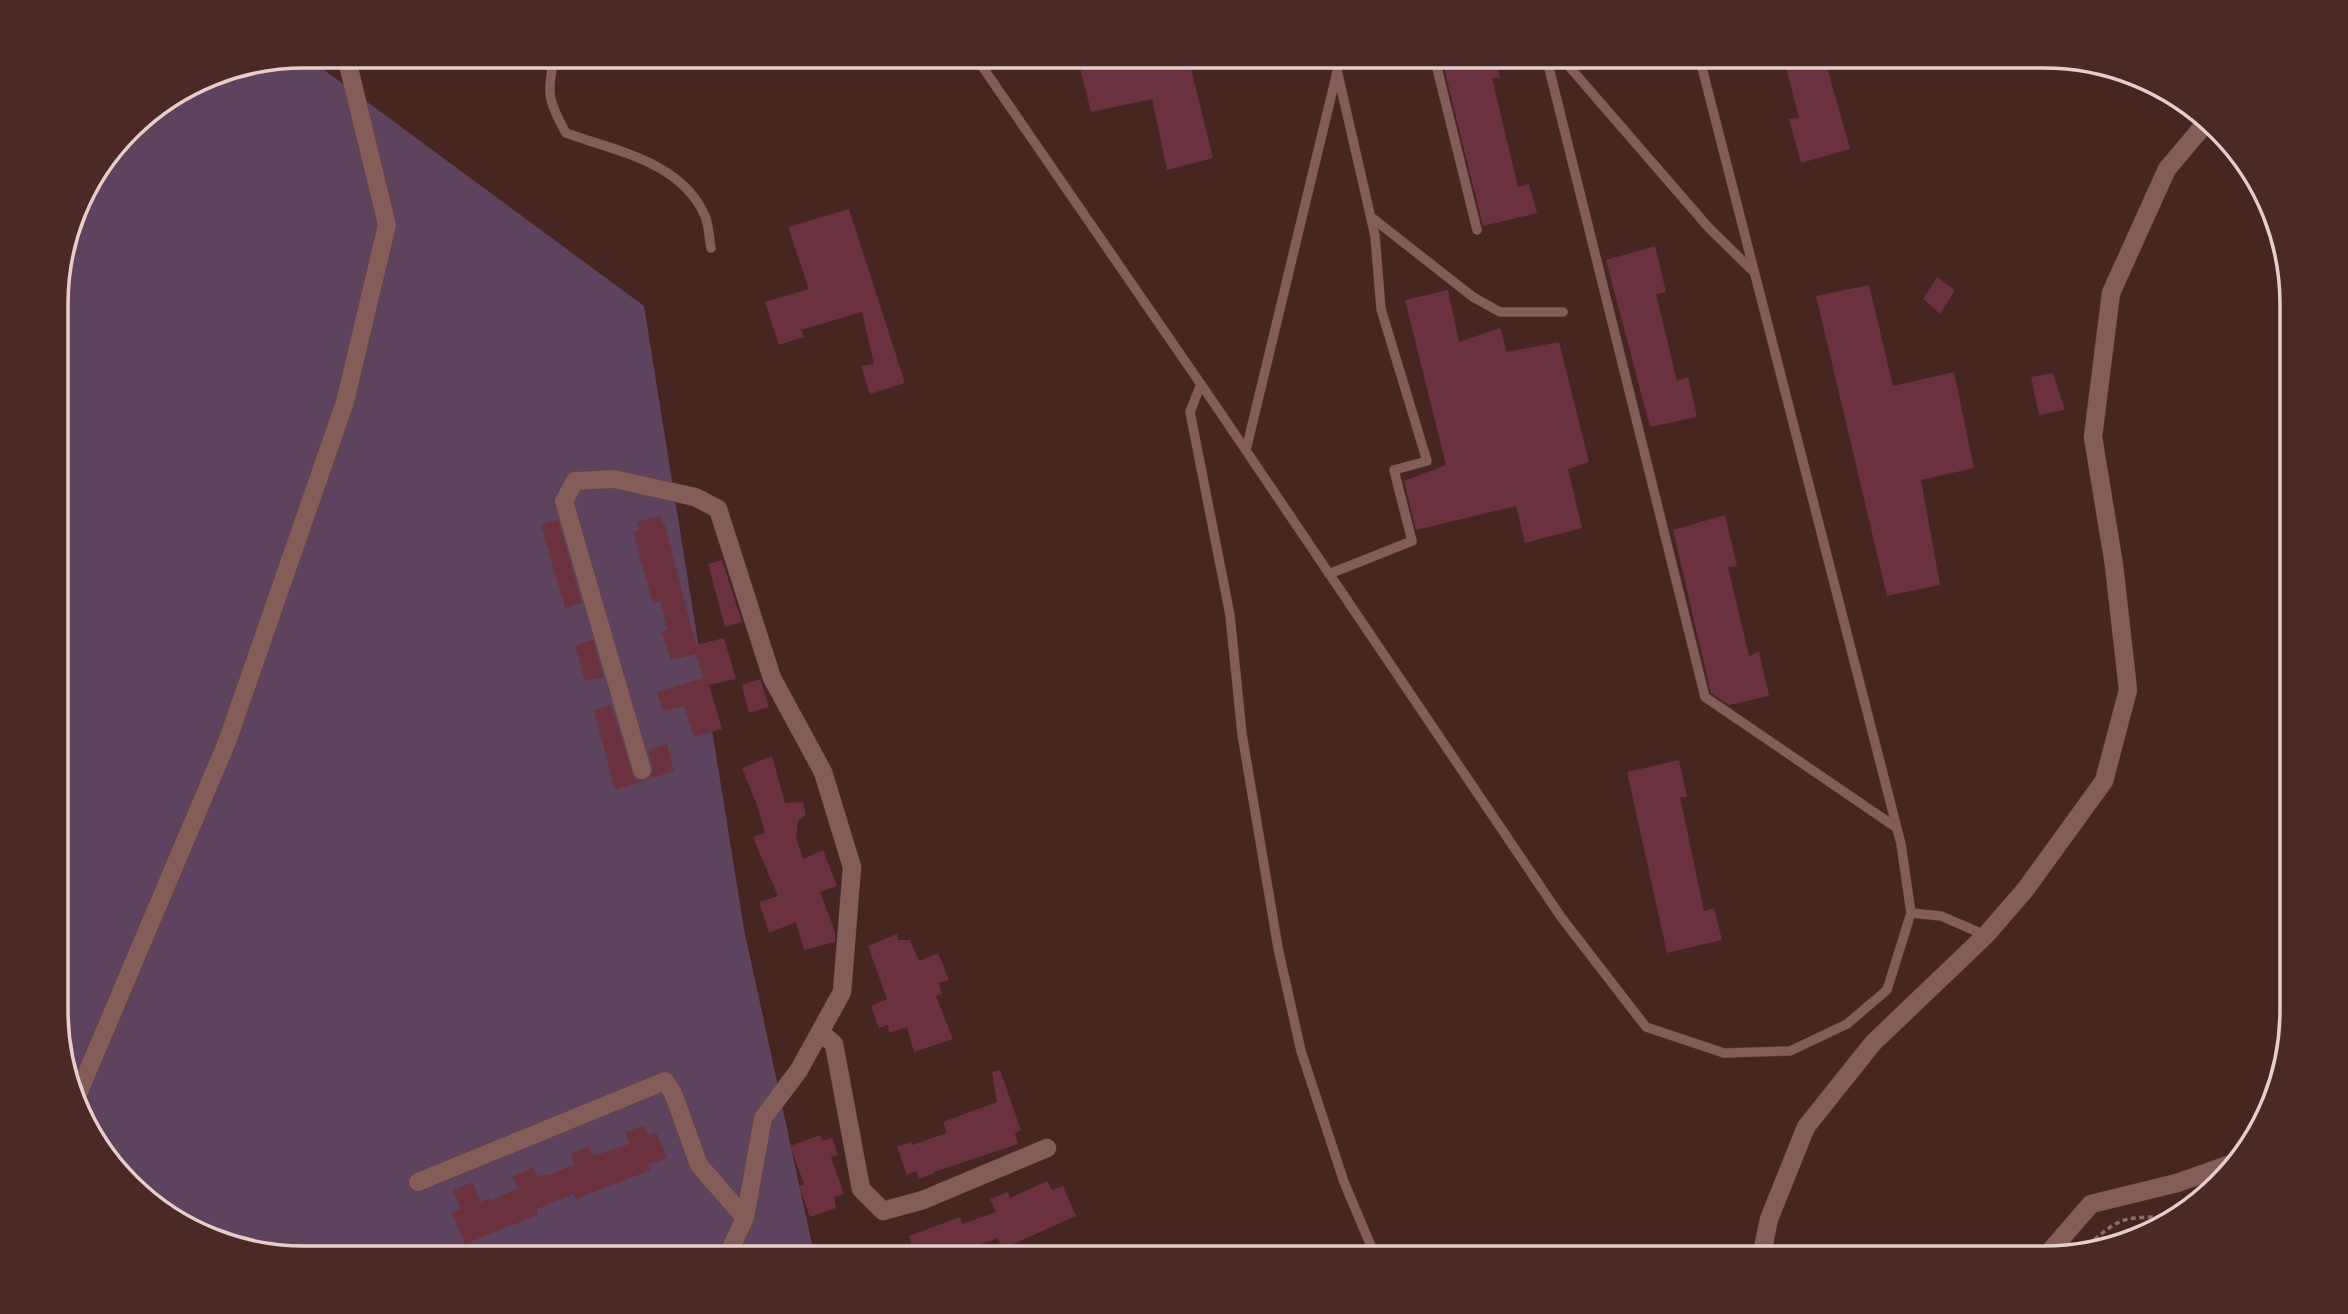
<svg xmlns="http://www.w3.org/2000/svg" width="2348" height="1314" viewBox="0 0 2348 1314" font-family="'Source Serif 4',serif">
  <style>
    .green { fill: #5e435e }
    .building { fill: #6c313f }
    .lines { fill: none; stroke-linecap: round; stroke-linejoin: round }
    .lane-casing { stroke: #604340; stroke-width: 10 }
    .street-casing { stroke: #604340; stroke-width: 19 }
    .path { stroke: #8a6c68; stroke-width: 3.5; stroke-dasharray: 5 3.5; stroke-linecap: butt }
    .lane { stroke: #855d58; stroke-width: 9 }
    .street { stroke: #855d58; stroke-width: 18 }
    .rim { fill: none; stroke: #e6cfcb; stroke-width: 3.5 }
  </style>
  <rect width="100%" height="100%" fill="#472521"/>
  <!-- green -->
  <path class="green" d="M305,56L644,306L744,929L815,1258H303L180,1225L98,1148L58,1042V272L82,194L140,118L209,75Z"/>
  <!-- building -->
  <path class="building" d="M1077,56H1188L1213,158L1167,170L1152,99L1091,112Z
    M1441,56H1495L1500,78H1492L1518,187L1529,184L1537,213L1483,226Z
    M1783,56H1824L1850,149L1801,163L1789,119L1799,118Z
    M849,209L905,383L870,394L861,366L874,364L862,312L801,330L804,337L779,345L765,302L809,289L788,227Z
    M1655,246L1666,292L1656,294L1677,381L1688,377L1697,417L1650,427L1606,260Z
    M1937,277L1955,290L1940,314L1923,299Z
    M1869,285L1893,386L1954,372L1974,468L1921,480L1940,585L1887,596L1816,296Z
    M1448,290L1459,342L1500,328L1507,352L1559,342L1589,462L1568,469L1582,528L1525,543L1516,506L1416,530L1404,481L1446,465L1405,300Z
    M2053,373L2065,410L2039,415L2031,377Z
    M1725,515L1737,566L1728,567L1749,656L1759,651L1769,696L1729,705L1711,693L1673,530Z
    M660,516L663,525H665L696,645L724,638L736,679L709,685L722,729L694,737L684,706L663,711L657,692L703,678L696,654L671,660L662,632L668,630L660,601L653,603L633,532L639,530L637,522Z
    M558,520L582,603L565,608L541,525Z
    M722,560L742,622L725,627L708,564Z
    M593,640L603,677L585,681L575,645Z
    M760,679L769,707L749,713L742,685Z
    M611,705L634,778L640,781L650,778L653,768L648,750L667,744L674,771L615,790L594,710Z
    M772,756L785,803L803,802L806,815L798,821L796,838L803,859L823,850L837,886L820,892L835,932V942L804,950L796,922L769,933L759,902L778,896L753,837L765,833L757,805L742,768Z
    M1679,760L1687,797H1680L1704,911L1714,908L1722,940L1667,953L1627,772Z
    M897,934L898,940H910L919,961L938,953L949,980L938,983L942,994L936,996L953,1039L914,1052L907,1027L889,1033L888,1025L879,1028L871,1006L887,999L868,946Z
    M1000,1070L1021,1130L1015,1133L1018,1144L934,1172L935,1173L919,1179L916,1171L907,1175L897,1147L911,1142L912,1145L947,1133L943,1122L997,1102L992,1072Z
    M644,1126L648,1135L656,1132L667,1158L648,1165L651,1170L576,1199L574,1194L537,1209L538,1215L465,1244L452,1213L461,1209L453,1190L473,1182L480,1202L490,1198L491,1201L518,1188L513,1176L533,1168L537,1177L545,1174L546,1176L574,1165L571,1154L589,1146L593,1156L629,1144L625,1132Z
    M820,1135L822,1141L832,1138L838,1155L831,1157L844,1194L834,1197L836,1208L810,1217L799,1186L804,1184L790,1146Z
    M1047,1181L1052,1190L1063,1186L1076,1216L1002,1249L998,1238L944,1258H917L909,1236L960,1217L962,1224L996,1212L990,1199L1008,1192L1010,1198Z"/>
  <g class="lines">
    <!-- lane casing -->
    <g class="lane-casing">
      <path id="lane" d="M555,56C546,92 548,101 566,133C616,151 682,162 705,216C709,225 709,238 711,248
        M975,56L1220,412L1561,917L1646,1027L1724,1053L1790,1051L1847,1024L1887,990L1911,913L1901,844L1699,56
        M1434,56L1477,230
        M1546,56L1705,697L1897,828
        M1560,56L1709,228L1753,271
        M1371,217L1473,297L1500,312H1563
        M1201,384L1190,412L1230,615L1242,734L1278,948L1301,1051L1344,1182L1376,1258
        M1246,450L1337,72
        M1329,574L1412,541L1394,470L1427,461L1381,309L1375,236L1337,70L1340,56
        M1911,913L1941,916L1985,935"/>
    </g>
    <!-- street casing -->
    <g class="street-casing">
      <path id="street" d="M642,770L564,501L575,481L614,479L695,497L718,509L772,678L823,772L852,867L842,992L799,1070L763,1118L745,1218L726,1258
        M820,1032L834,1044L861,1189L883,1211L923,1200L1047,1148
        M78,1094L227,742L345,402L387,225L346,56
        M418,1182L665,1081L673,1093L699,1165L745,1218
        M2045,1257L2091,1204L2177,1183L2228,1165
        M1761,1258L1769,1219L1806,1127L1873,1043L1986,935L2025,890L2104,781L2128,690L2114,565L2093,437L2111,293L2167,169L2205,124"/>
    </g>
    <!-- path -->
    <path class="path" d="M2082,1251C2094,1240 2111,1223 2128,1219C2144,1216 2162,1218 2179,1214"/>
    <!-- lane -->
    <use href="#lane" class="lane"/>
    <!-- street -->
    <use href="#street" class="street"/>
  </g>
  <!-- crop -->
  <path d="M0 0H2348V1314H0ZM304 68H2044A236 236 0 0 1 2280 304V1010A236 236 0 0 1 2044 1246H304A236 236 0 0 1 68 1010V304A236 236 0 0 1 304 68Z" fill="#4a2926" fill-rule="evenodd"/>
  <path class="rim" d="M304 68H2044A236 236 0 0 1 2280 304V1010A236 236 0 0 1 2044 1246H304A236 236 0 0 1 68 1010V304A236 236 0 0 1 304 68Z"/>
</svg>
